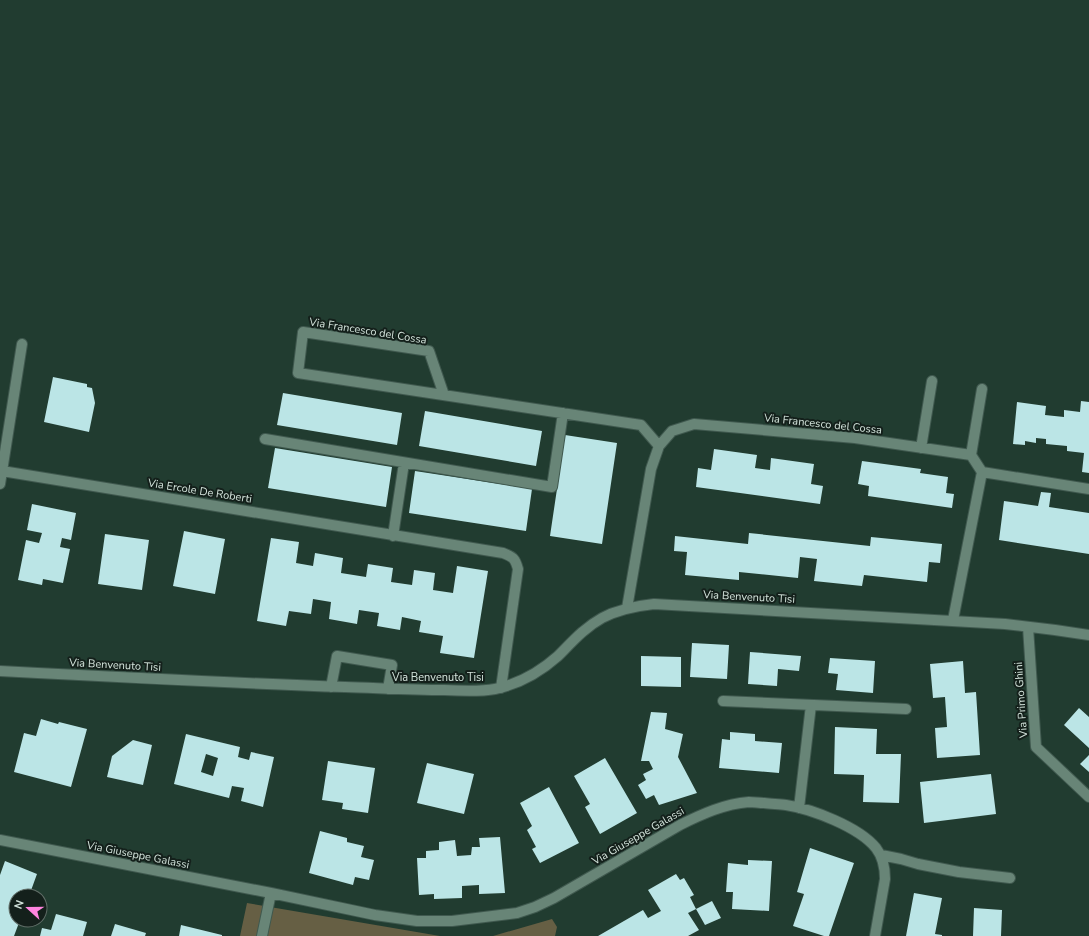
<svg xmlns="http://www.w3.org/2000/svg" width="1089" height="936" viewBox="0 0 1089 936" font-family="'Nunito Sans',sans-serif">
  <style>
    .green { fill: #665f44 }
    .building { fill: #bbe5e6; fill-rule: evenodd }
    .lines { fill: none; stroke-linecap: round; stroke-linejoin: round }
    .minor-casing { stroke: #40594f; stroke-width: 12 }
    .minor { stroke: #688577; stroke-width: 10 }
    .labels { text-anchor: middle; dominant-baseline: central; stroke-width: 4; stroke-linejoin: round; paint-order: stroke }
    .street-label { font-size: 11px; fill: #d4e4dc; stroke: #14201b }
  </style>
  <rect width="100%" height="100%" fill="#213c30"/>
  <!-- green -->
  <path class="green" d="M247,903L440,936H240Z
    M552,919L557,927L555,936H443H493Z"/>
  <!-- building -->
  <path class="building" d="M53,377L87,384V387L92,388L95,403L89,432L44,422Z
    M283,393L402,413L397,445L277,425Z
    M1081,401L1089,402V473L1082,472L1084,453L1067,451V446L1046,444V439L1036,438V443L1025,441V445L1013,444L1017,402L1046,406L1045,415L1064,417V410L1080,412Z
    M425,411L542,431L536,466L419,446Z
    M565,435L617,443L602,544L550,536Z
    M275,448L392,467L386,507L268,488Z
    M714,449L757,455L755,468L770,470L771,458L814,464L811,484L823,486L820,504L696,487L698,468L711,470Z
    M862,461L921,469L920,473L948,477L946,493L954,494L952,508L868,496L869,486L858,484Z
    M415,471L532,489L526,531L409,513Z
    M1041,492L1051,493L1049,507L1089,513V554L999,540L1004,501L1038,506Z
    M32,504L76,513L71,540L62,538L60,547L70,549L63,583L43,579L42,585L18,580L26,540L39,543L42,533L27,530Z
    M184,531L225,539L215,594L173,586Z
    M749,533L870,546L871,537L942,544L940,563L929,562L927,582L864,575L862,586L814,581L817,559L800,557L798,578L739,572V580L685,575L687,552L674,551L675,536L748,544Z
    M105,534L149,540L142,590L98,584Z
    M271,538L299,542L296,563L313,566L315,553L343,558L341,573L366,577L368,564L393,568L391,582L412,585L414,570L435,573L433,590L453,593L457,566L488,571L474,658L440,653L443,636L419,632L421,621L402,617L400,630L377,626L379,613L359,610L357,624L329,619L331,602L313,599L311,614L289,611L286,626L257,621Z
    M692,643L729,645L727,679L690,677Z
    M750,652L801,656L799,671L778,669L777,686L748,684Z
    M641,656L681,657V687L641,686Z
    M830,658L875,661L873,693L836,690L838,674L828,673Z
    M963,661L965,693L976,692L980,755L937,758L935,728L947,727L945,697L933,698L930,664Z
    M1079,708L1089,717V748L1064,725Z
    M651,712L667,713L665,729L683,734L678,757L697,793L659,805L654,795L646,799L638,785L646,780L643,774L653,769L649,761H641Z
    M41,719L58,724L59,722L87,729L71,787L14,772L24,733L36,736Z
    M835,727L877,729L876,754H901L899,803L863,802L864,775L834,774Z
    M730,732L755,734V741L782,743L779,773L719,768L722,739L730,740Z
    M186,734L240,747L238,757L249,760L251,752L274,757L263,807L241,801L244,788L232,786L229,798L174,784ZM206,754L218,758L213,776L201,772Z
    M133,740L152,745L143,785L107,777L112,756Z
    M1089,755V772L1080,764Z
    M605,758L637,813L600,834L585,807L590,804L574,776Z
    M328,761L375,768L368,813L342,809L343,803L322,800Z
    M427,763L474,774L464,814L417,803Z
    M991,774L996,814L924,823L920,782Z
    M549,787L579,843L540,863L532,849L536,847L527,830L532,826L520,803Z
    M320,831L347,838V842L364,846L361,857L374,860L369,880L355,877L353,885L309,873Z
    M500,837L505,893L479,894V885L462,886V898L434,899V894L419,895L417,858H426V851L439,850V842L455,840L457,856L471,855L472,847H480L479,838Z
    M810,848L854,863L829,936H824L793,926L804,894L797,892Z
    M748,860L772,861L769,911L732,909L733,892H726L728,863L748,865Z
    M5,861L37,874L29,896H16V920H20L14,936H0V875Z
    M676,874L680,880L684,878L694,895L690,897L696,909L688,913L699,930L688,936H598L643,910L648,918L661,911L648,890Z
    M914,893L942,898L935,934L942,935V936H906Z
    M712,901L721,918L705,925L696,909Z
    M974,908L1002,910L1001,936H973Z
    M56,914L87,922L83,936H40L42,928L51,930Z
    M115,924L146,933L145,936H111Z
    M181,925L222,935V936H179Z"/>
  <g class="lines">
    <!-- minor casing -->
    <g class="minor-casing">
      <path id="minor" d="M444,395L429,351L303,332L298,373L641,425L659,446
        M265,439L552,487L563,413
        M921,448L932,381
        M971,455L982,389
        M2,471L503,553C513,557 515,558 518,569L501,688
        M982,472L1089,489
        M0,484L22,344
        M393,536L404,463
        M627,608L651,469L659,446L672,431L694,424L855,438L971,455L982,472L953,620
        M1028,627L1036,747L1089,797
        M0,671C115,677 230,683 345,687C378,688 411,690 444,690C461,691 479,692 495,689C519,684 540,672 558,656C572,642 584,628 602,618C619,609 635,606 654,604L1005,624L1055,630L1089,635
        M331,687L337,656L392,665L388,689
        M723,701L906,709
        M799,808L811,705
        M0,840L271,893L375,915L417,921H452L517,913L535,907L554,898L680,825C702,814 724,804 749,802C754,802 759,803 764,803C771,804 779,804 786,805C812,809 859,827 876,848C883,857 885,868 885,879L875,936
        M881,855L901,859L918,864L959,872L1010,878
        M262,936L271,893"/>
    </g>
    <!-- minor -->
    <use href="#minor" class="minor"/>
  </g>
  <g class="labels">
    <!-- street labels -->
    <g class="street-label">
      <text transform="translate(368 331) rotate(9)">Via Francesco del Cossa</text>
      <text transform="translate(823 424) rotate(6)">Via Francesco del Cossa</text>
      <text transform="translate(200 491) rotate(9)">Via Ercole De Roberti</text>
      <text transform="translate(749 597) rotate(3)">Via Benvenuto Tisi</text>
      <text transform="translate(115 665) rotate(3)">Via Benvenuto Tisi</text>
      <text x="438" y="677">Via Benvenuto Tisi</text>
      <text transform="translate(1021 700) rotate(-94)">Via Primo Ghini</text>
      <text transform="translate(638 836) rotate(-30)">Via Giuseppe Galassi</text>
      <text transform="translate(138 855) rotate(11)">Via Giuseppe Galassi</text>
    </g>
  </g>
  <!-- north arrow -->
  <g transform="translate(28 908) rotate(291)"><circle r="19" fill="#14201b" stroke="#616e68"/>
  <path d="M0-3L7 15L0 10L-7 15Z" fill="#ff85df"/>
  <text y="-6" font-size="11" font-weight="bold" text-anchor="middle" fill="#d4e4dc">N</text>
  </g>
</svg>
